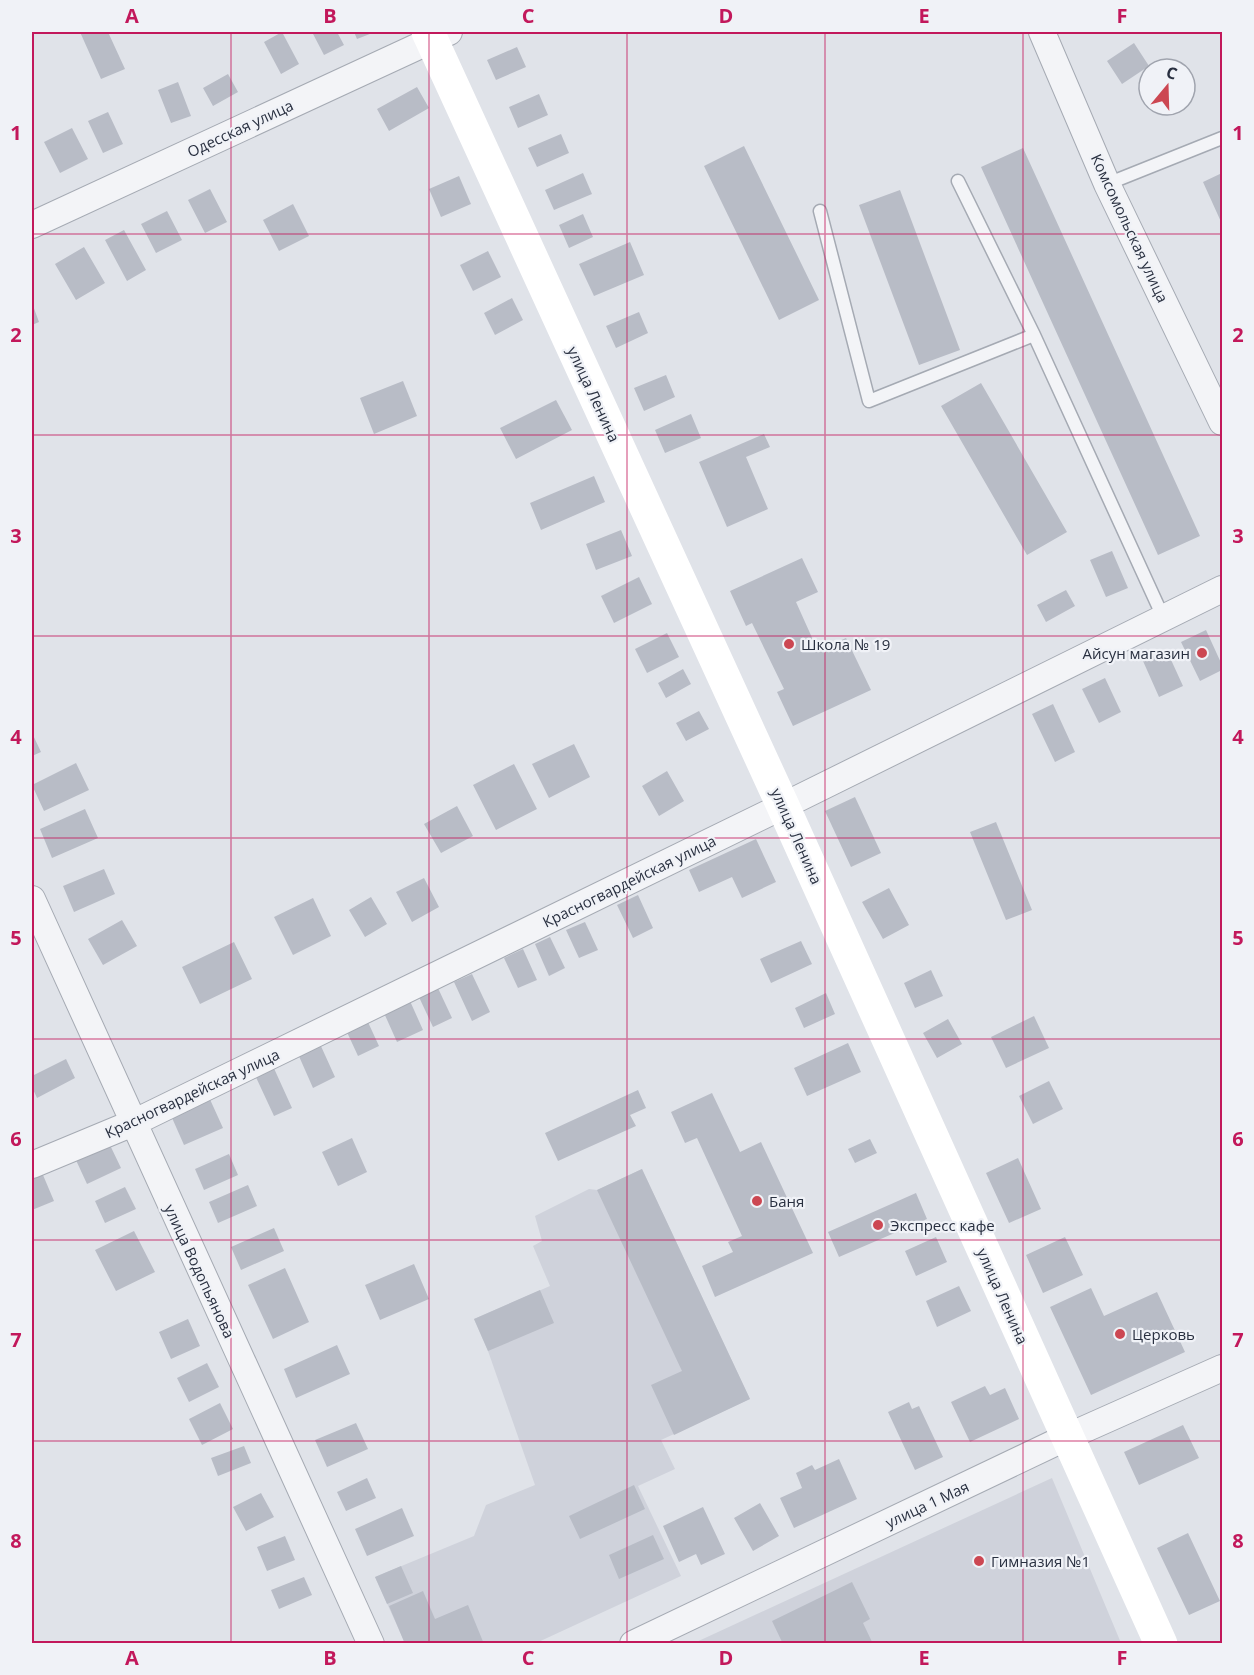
<svg xmlns="http://www.w3.org/2000/svg" width="1254" height="1675" viewBox="0 0 1254 1675" font-family="'Open Sans',sans-serif">
  <style>
    .built { fill: #cfd2db }
    .building { fill: #b8bcc6 }
    .lines { fill: none; stroke-linecap: round; stroke-linejoin: round }
    .lane-casing { stroke: #a5aab3; stroke-width: 15 }
    .street-casing { stroke: #a5aab3; stroke-width: 28 }
    .lane { stroke: #f3f4f7; stroke-width: 12 }
    .street { stroke: #f3f4f7; stroke-width: 26 }
    .secondary { stroke: #fff; stroke-width: 33 }
    .grid { fill: none; stroke: #c2185b; stroke-width: 1.5; stroke-opacity: 0.55 }
    .poi-dot { fill: #cc4752; stroke: #f0f2f7; stroke-width: 2 }
    .labels { text-anchor: middle; dominant-baseline: central; stroke-width: 4.5; stroke-linejoin: round; paint-order: stroke }
    .street-label { font-size: 15px; fill: #293040; stroke: #f0f2f7 }
    .poi-label { font-size: 15px; fill: #293040; stroke: #f0f2f7; text-anchor: start }
    .neatline { fill: none; stroke: #c2185b; stroke-width: 2 }
    .grid-label { font-size: 20px; text-anchor: middle; font-weight: bold; fill: #c2185b }
  </style>
  <rect width="100%" height="100%" fill="#e0e3e9"/>
  <!-- built -->
  <path class="built" d="M642,1169L750,1399L661,1440L675,1469L638,1486L681,1576L534,1644L405,1643L375,1577L474,1536L486,1505L535,1485L488,1351L474,1319L550,1286L533,1246L542,1241L535,1216L589,1189L597,1190Z
    M1052,1478L1121,1643L692,1644Z"/>
  <!-- building -->
  <path class="building" d="M80,32H108L125,69L101,79Z
    M282,32L299,64L281,74L264,42Z
    M312,32H337L344,45L324,55Z
    M354,32H375L357,39Z
    M1134,43L1149,66L1122,84L1107,61Z
    M517,47L526,67L496,80L487,60Z
    M228,74L238,92L213,106L203,88Z
    M178,82L191,116L171,123L158,90Z
    M417,87L429,108L389,131L377,109Z
    M539,94L548,115L518,128L509,107Z
    M108,112L123,144L103,153L88,121Z
    M72,128L88,159L60,173L44,142Z
    M561,134L569,153L537,167L528,148Z
    M744,146L819,300L779,320L704,166Z
    M1023,148L1200,536L1158,555L981,167Z
    M583,173L592,194L554,210L545,190Z
    M1222,173V224L1203,182Z
    M459,176L471,204L441,217L429,189Z
    M210,189L227,222L205,233L188,200Z
    M900,190L960,350L919,365L859,205Z
    M293,204L309,236L279,251L263,220Z
    M167,211L182,240L156,253L141,224Z
    M583,214L593,237L569,248L559,225Z
    M124,230L146,270L127,281L105,240Z
    M630,242L644,275L594,296L579,264Z
    M84,247L105,283L76,300L55,264Z
    M488,251L501,277L473,291L460,265Z
    M512,298L523,320L495,335L484,313Z
    M32,303L39,322L32,325Z
    M639,312L648,333L616,348L606,326Z
    M666,375L675,397L644,411L634,388Z
    M403,381L417,416L374,434L360,398Z
    M981,383L1067,532L1027,555L941,406Z
    M556,400L572,430L516,459L500,428Z
    M691,414L701,438L665,453L655,430Z
    M764,434L770,447L746,457L768,509L727,527L699,462Z
    M594,476L605,502L541,530L530,503Z
    M621,530L632,556L596,570L586,544Z
    M1112,551L1128,588L1106,597L1090,560Z
    M802,558L818,592L796,602L818,651L846,638L871,690L793,726L777,692L784,689L752,623L746,626L730,591Z
    M639,577L652,604L614,623L601,596Z
    M1066,590L1075,606L1046,622L1037,605Z
    M1206,630L1222,665V670L1200,681L1181,642Z
    M667,633L679,657L647,673L635,649Z
    M1167,651L1183,686L1159,697L1143,661Z
    M683,669L691,684L666,698L658,683Z
    M1105,678L1121,712L1099,723L1082,689Z
    M1053,704L1075,752L1055,762L1032,714Z
    M699,711L709,729L686,741L676,723Z
    M32,733L41,752L32,756Z
    M574,744L590,777L549,798L532,764Z
    M76,763L89,790L44,811L32,785Z
    M514,764L537,809L496,830L473,785Z
    M667,771L684,801L659,816L642,786Z
    M855,797L881,853L851,867L825,811Z
    M457,806L473,836L441,853L424,824Z
    M85,809L98,838L52,858L40,829Z
    M996,822L1032,910L1006,920L970,832Z
    M756,839L776,882L742,898L732,877L699,892L689,870Z
    M104,869L115,894L74,912L63,886Z
    M424,878L439,907L412,922L396,892Z
    M889,888L909,925L883,939L862,902Z
    M638,895L653,928L633,938L617,905Z
    M371,897L387,924L365,937L349,910Z
    M313,898L331,936L293,955L274,917Z
    M122,920L137,946L103,965L88,939Z
    M585,922L598,950L579,958L566,930Z
    M550,937L565,968L549,976L535,944Z
    M801,941L812,964L771,983L760,959Z
    M234,942L252,979L200,1004L182,967Z
    M523,949L537,980L518,988L504,958Z
    M931,970L943,996L915,1008L904,983Z
    M472,974L490,1012L472,1021L454,982Z
    M437,986L452,1018L433,1027L418,995Z
    M826,993L835,1014L804,1028L795,1008Z
    M410,1001L423,1030L397,1042L384,1013Z
    M1034,1016L1049,1048L1006,1068L991,1037Z
    M948,1019L962,1044L937,1058L923,1033Z
    M367,1020L379,1046L358,1056L346,1030Z
    M848,1043L861,1072L807,1096L794,1068Z
    M320,1044L335,1077L313,1088L298,1054Z
    M66,1059L75,1078L37,1098L32,1087V1076Z
    M272,1064L292,1108L274,1116L254,1073Z
    M1049,1081L1063,1109L1033,1124L1019,1096Z
    M638,1090L646,1108L630,1115L636,1126L558,1161L545,1133Z
    M712,1093L740,1152L761,1142L813,1253L715,1297L702,1266L733,1252L728,1242L742,1236L697,1138L685,1143L671,1112Z
    M208,1095L223,1128L184,1145L169,1111Z
    M352,1138L367,1172L338,1186L322,1152Z
    M870,1139L877,1153L855,1163L848,1149Z
    M109,1143L121,1168L87,1184L75,1158Z
    M229,1154L238,1175L204,1190L195,1169Z
    M1018,1158L1041,1209L1009,1223L986,1173Z
    M642,1169L750,1399L674,1435L651,1385L682,1371L597,1190Z
    M43,1175L54,1201L32,1210V1179Z
    M248,1185L257,1206L218,1223L209,1202Z
    M125,1187L136,1209L105,1223L95,1201Z
    M916,1193L927,1219L839,1257L828,1232Z
    M274,1228L284,1251L241,1270L231,1247Z
    M134,1231L155,1272L116,1291L95,1250Z
    M936,1237L947,1262L916,1276L905,1251Z
    M1065,1237L1083,1275L1043,1293L1026,1255Z
    M414,1264L429,1299L380,1320L365,1285Z
    M285,1268L309,1322L273,1339L248,1285Z
    M959,1286L971,1311L937,1327L926,1301Z
    M1091,1288L1104,1316L1157,1292L1185,1352L1091,1395L1050,1307Z
    M540,1290L554,1323L488,1351L474,1319Z
    M188,1319L200,1346L171,1359L159,1332Z
    M337,1345L350,1374L296,1398L284,1369Z
    M207,1363L219,1387L189,1402L177,1378Z
    M985,1386L990,1395L1005,1388L1019,1419L970,1442L951,1402Z
    M909,1402L912,1409L919,1406L943,1457L915,1470L888,1412Z
    M220,1403L233,1429L202,1445L189,1419Z
    M356,1423L368,1449L327,1467L315,1440Z
    M1183,1425L1199,1458L1139,1485L1124,1452Z
    M244,1446L251,1463L218,1476L211,1458Z
    M839,1459L857,1499L794,1528L780,1498L802,1488L796,1473L812,1465L815,1470Z
    M367,1478L376,1498L346,1511L337,1492Z
    M634,1485L645,1509L580,1539L569,1516Z
    M261,1493L274,1517L246,1531L233,1507Z
    M760,1503L779,1536L753,1551L734,1518Z
    M703,1507L725,1554L701,1565L696,1554L679,1562L663,1526Z
    M402,1508L414,1536L367,1556L355,1529Z
    M1188,1533L1220,1601L1189,1615L1157,1548Z
    M653,1535L664,1559L619,1579L609,1555Z
    M285,1536L295,1560L267,1571L257,1547Z
    M401,1566L413,1593L387,1604L375,1577Z
    M304,1577L312,1595L279,1609L271,1590Z
    M852,1582L870,1619L863,1623L873,1644H783L772,1621Z
    M423,1591L435,1619L468,1605L484,1644H405L389,1606Z"/>
  <g class="lines">
    <!-- lane casing -->
    <g class="lane-casing">
      <path id="lane" d="M958,181L1034,335
        M1107,184L1222,138
        M820,211L869,401L1034,335L1164,619"/>
    </g>
    <!-- street casing -->
    <g class="street-casing">
      <path id="street" d="M1042,32L1107,184L1222,422
        M32,225L449,32
        M32,899L371,1644
        M32,1165L133,1123L783,806L1222,589
        M633,1644L1067,1437L1222,1368"/>
    </g>
    <!-- lane -->
    <use href="#lane" class="lane"/>
    <!-- street -->
    <use href="#street" class="street"/>
    <!-- secondary -->
    <path class="secondary" d="M428,32L783,806L1161,1644"/>
  </g>
  <!-- grid -->
  <path class="grid" d="M231,32V1644M429,32V1644M627,32V1644M825,32V1644M1023,32V1644M32,234H1222M32,435H1222M32,636H1222M32,838H1222M32,1039H1222M32,1240H1222M32,1441H1222"/>
  <!-- markers -->
  <g class="poi-dot">
    <circle cx="789" cy="644" r="6"/>
    <circle cx="1202" cy="653" r="6"/>
    <circle cx="757" cy="1201" r="6"/>
    <circle cx="878" cy="1225" r="6"/>
    <circle cx="1120" cy="1334" r="6"/>
    <circle cx="979" cy="1561" r="6"/>
  </g>
  <g class="labels">
    <!-- street labels -->
    <g class="street-label">
      <text transform="translate(240 128) rotate(-25)">Одесская улица</text>
      <text transform="translate(1130 228) rotate(65)">Комсомольская улица</text>
      <text transform="translate(594 394) rotate(65)">улица Ленина</text>
      <text transform="translate(797 836) rotate(66)">улица Ленина</text>
      <text transform="translate(629 881) rotate(-26)">Красногвардейская улица</text>
      <text transform="translate(192 1093) rotate(-25)">Красногвардейская улица</text>
      <text transform="translate(200 1271) rotate(65)">улица Водопьянова</text>
      <text transform="translate(1003 1296) rotate(66)">улица Ленина</text>
      <text transform="translate(927 1504) rotate(-25)">улица 1 Мая</text>
    </g>
    <!-- poi labels -->
    <g class="poi-label">
      <text x="801" y="644">Школа № 19</text>
      <text x="1190" y="653" text-anchor="end">Айсун магазин</text>
      <text x="769" y="1201">Баня</text>
      <text x="890" y="1225">Экспресс кафе</text>
      <text x="1132" y="1334">Церковь</text>
      <text x="991" y="1561">Гимназия №1</text>
    </g>
  </g>
  <!-- border -->
  <rect width="1254" height="1675" fill="none" stroke="#f0f2f7" stroke-width="66"/>
  <!-- north arrow -->
  <g transform="translate(1167 87) rotate(19)"><circle r="28" fill="#f0f2f7" stroke="#a0a4ae" stroke-width="1.5"/>
  <path d="M0-4.5L10 22L0 15L-10 22Z" fill="#cc4752"/>
  <text y="-9" font-size="16" font-weight="bold" text-anchor="middle" fill="#293040">С</text>
  </g>
  <rect x="33" y="33" width="1188" height="1609" class="neatline"/>
  <g class="grid-label">
    <text x="132" y="23">A</text>
    <text x="330" y="23">B</text>
    <text x="528" y="23">C</text>
    <text x="726" y="23">D</text>
    <text x="924" y="23">E</text>
    <text x="1122" y="23">F</text>
    <text x="16" y="140">1</text>
    <text x="1238" y="140">1</text>
    <text x="16" y="342">2</text>
    <text x="1238" y="342">2</text>
    <text x="16" y="543">3</text>
    <text x="1238" y="543">3</text>
    <text x="16" y="744">4</text>
    <text x="1238" y="744">4</text>
    <text x="16" y="945">5</text>
    <text x="1238" y="945">5</text>
    <text x="16" y="1146">6</text>
    <text x="1238" y="1146">6</text>
    <text x="16" y="1347">7</text>
    <text x="1238" y="1347">7</text>
    <text x="16" y="1548">8</text>
    <text x="1238" y="1548">8</text>
    <text x="132" y="1665">A</text>
    <text x="330" y="1665">B</text>
    <text x="528" y="1665">C</text>
    <text x="726" y="1665">D</text>
    <text x="924" y="1665">E</text>
    <text x="1122" y="1665">F</text>
  </g>
</svg>
